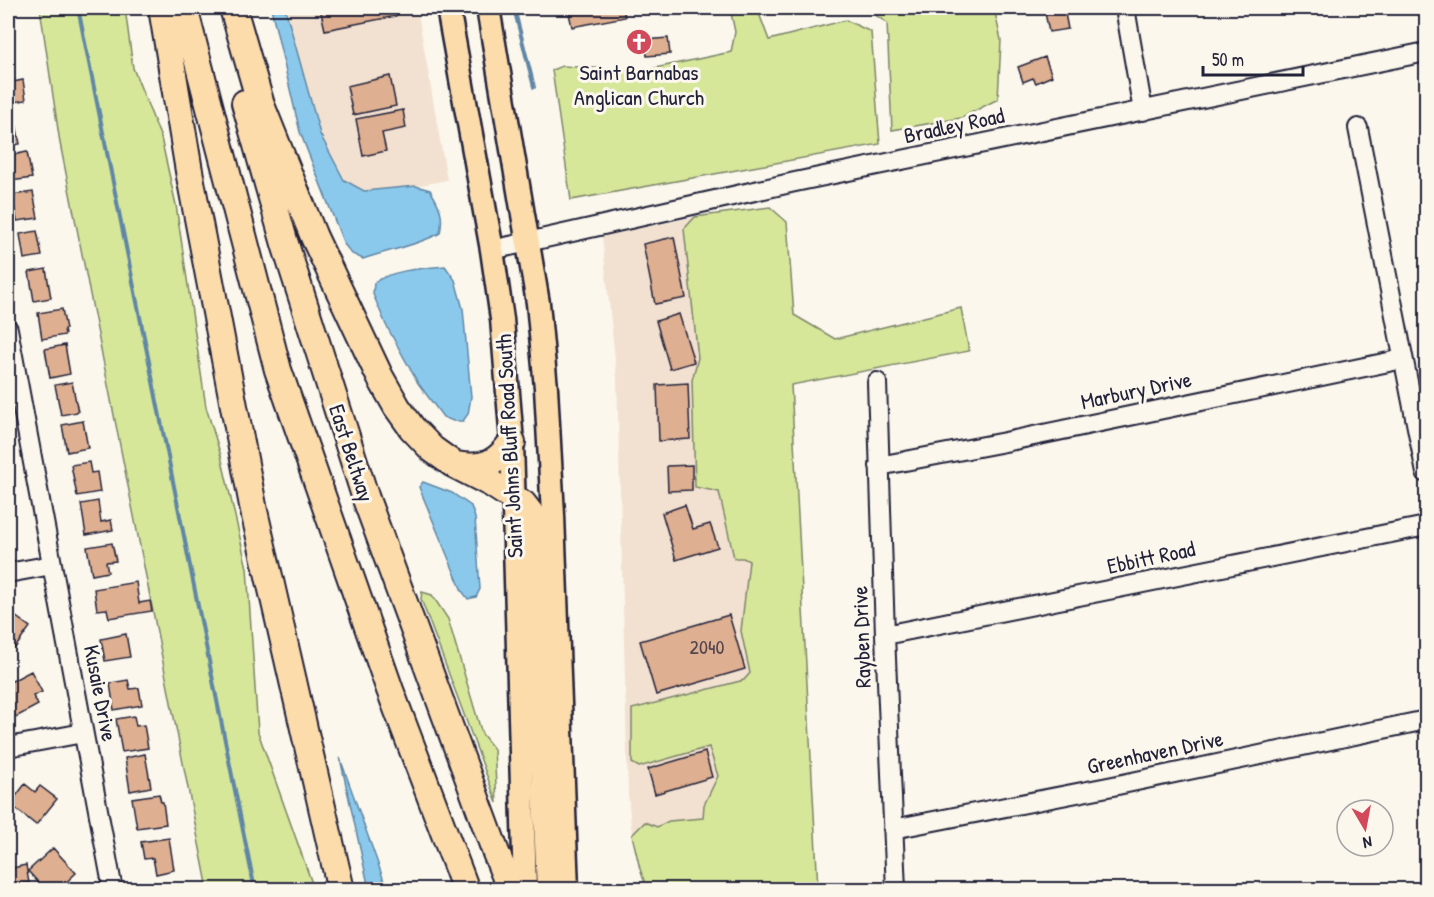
<svg xmlns="http://www.w3.org/2000/svg" width="1434" height="897" viewBox="0 0 1434 897" font-family="'Patrick Hand',sans-serif">
  <style>
    .built { fill: #f2e1d0 }
    .green { fill: #d6e79a; stroke: #7c846a; stroke-width: 1.5 }
    .water { fill: #8bc9ec; stroke: #6186a5; stroke-width: 1.5 }
    .lines { fill: none; stroke-linecap: round; stroke-linejoin: round }
    .stream { stroke: #6186a5; stroke-width: 4 }
    .building { fill: #deaf90; stroke: #22223b; stroke-width: 1.5 }
    .minor-casing { stroke: #22223b; stroke-width: 22 }
    .major-casing { stroke: #22223b; stroke-width: 27 }
    .highway-casing { stroke: #22223b; stroke-width: 30 }
    .minor { stroke: #fbf7ec; stroke-width: 18 }
    .major { stroke: #fddcac; stroke-width: 22 }
    .highway { stroke: #fddcac; stroke-width: 26 }
    .labels { text-anchor: middle; dominant-baseline: central; stroke-width: 6; stroke-linejoin: round; paint-order: stroke }
    .number-label { font-size: 20px; fill: #514550 }
    .poi-label { font-size: 22px; fill: #22223b; stroke: #fbf7ec }
    .street-label { font-size: 22px; fill: #22223b; stroke: #fbf7ec }
  </style>
  <rect width="100%" height="100%" fill="#fbf7ec"/>
  <filter id="ink" filterUnits="userSpaceOnUse"><feTurbulence type="fractalNoise" baseFrequency=".0167" numOctaves="2"/><feDisplacementMap in="SourceGraphic" scale="12" xChannelSelector="R" yChannelSelector="G"/><feConvolveMatrix kernelMatrix="1 2 1 2 8 2 1 2 1" color-interpolation-filters="sRGB"/></filter>
  <g filter="url(#ink)">
    <!-- built -->
    <path class="built" d="M285,8H417L447,180L416,186L364,191L344,180L320,134Z
      M695,217L684,229L698,358L692,380L695,487L719,492L733,558H743L749,561L741,631L750,673L744,680L709,747L718,776L705,805L703,818L669,821L657,827L645,822L632,835L628,794L617,378L602,236Z"/>
    <!-- green -->
    <path class="green" d="M40,8H125L133,68L161,138L176,205L206,407L221,456L247,568L258,732L314,889H208L60,143Z
      M730,8H757L769,40L846,20L871,32L880,144L571,200L552,70L562,66L641,71L731,52L735,32Z
      M865,8H994L1001,40L998,99L961,118L892,130L887,23Z
      M770,207L787,222L794,315L835,339L961,308L969,351L791,385L818,889H647L640,869L632,835L645,822L657,827L669,821L703,818L704,805L718,776L709,747L639,767L632,763V709L744,680L750,673L741,631L749,561L743,558H734L719,492L695,487L692,380L698,358L684,229L695,217Z
      M422,592L432,595L448,619L482,734L494,749L497,803L421,599Z"/>
    <!-- water -->
    <path class="water" d="M271,8H285L320,134L344,180L364,191L416,186L430,190C440,206 444,215 440,233C416,246 389,250 363,259L352,254L344,244L300,132Z
      M445,266L455,280L463,309L471,397L468,414L463,421H453L443,417L418,383L386,325L373,294L374,283C391,270 423,268 445,266Z
      M423,482L452,493L471,506L475,518L480,589L476,597L468,599L462,591L419,487Z
      M340,758L387,889H369Z"/>
    <g class="lines">
      <!-- stream -->
      <path class="stream" d="M78,8L255,890
        M514,8L534,87"/>
    </g>
    <!-- building -->
    <path class="building" d="M320,8H395L396,16L325,30Z
      M578,8H623L625,17L572,27L568,9Z
      M1044,8H1064L1068,29L1049,32Z
      M668,38L670,54L647,56L645,40Z
      M1045,57L1052,76L1036,83L1033,78L1023,82L1018,67Z
      M390,76L396,106L353,115L347,86Z
      M23,80L26,100L8,103V83Z
      M403,110L406,128L382,133L386,151L363,156L356,119Z
      M14,114L20,144L8,146V115Z
      M27,152L32,178L11,181L8,156Z
      M33,192L38,218L17,221L12,195Z
      M37,231L42,256L24,259L20,234Z
      M674,237L686,298L655,304L643,244Z
      M46,269L51,298L34,301L29,272Z
      M62,309L66,329H64L65,335L42,339L38,313Z
      M679,314L694,362L670,369L656,321Z
      M65,345L70,374L50,378L45,349Z
      M72,382L78,412L61,415L55,385Z
      M688,383L690,439L659,441L657,385Z
      M83,421L88,448L67,452L62,425Z
      M89,462L91,473L97,472L100,492L77,496L71,465Z
      M692,465V490L668,491L667,466Z
      M98,501L101,522L111,520L113,530L86,535L81,504Z
      M685,505L693,529L710,524L718,547L676,560L662,513Z
      M112,543L116,561L106,562L108,572L92,575L87,547Z
      M136,582L139,603L150,601L152,611L109,618L107,609L97,610L94,589Z
      M8,611L30,627L15,648L8,643Z
      M729,615L745,669L656,695L640,641Z
      M126,634L130,657L105,661L101,639Z
      M31,671L42,692L33,696L38,705L16,717L8,700V683Z
      M128,680L130,689L139,688L142,705L114,710L110,683Z
      M134,716L136,726L144,725L148,748L122,752L116,719Z
      M705,752L712,777L655,794L648,769Z
      M145,754L151,787L130,791L125,758Z
      M25,784L35,792L40,786L57,799L36,825L10,804Z
      M159,794L161,802H163L166,824L137,828L132,798Z
      M169,838L174,870L156,874L153,858L144,859L141,842Z
      M53,848L76,873L58,890L52,883L45,890L28,871Z
      M26,865L29,883L20,884L21,890H8V869Z"/>
    <g class="lines">
      <!-- minor casing -->
      <g class="minor-casing">
        <path id="minor" d="M1125,8L1143,111
          M1358,128L1426,473
          M492,250L795,182L1426,52
          M8,329L113,890
          M877,382L885,635L896,890
          M879,466L1005,442L1403,359
          M8,573L52,565
          M885,635L1426,526
          M8,747L83,733
          M893,829L1113,786L1426,720"/>
      </g>
      <!-- major casing -->
      <g class="major-casing">
        <path id="major" d="M448,8L492,250L502,319L512,442L525,890
          M488,8L538,303L546,388L553,515L567,890"/>
      </g>
      <!-- highway casing -->
      <g class="highway-casing">
        <path id="highway" d="M162,8L189,171L254,511L341,890
          M184,8L278,370L390,690L466,890
          M233,8L261,105L314,237L380,377L397,407L412,428L432,449L453,464L492,484L523,504L530,513L537,535L536,555L550,890
          M245,103L285,244L366,499L496,853L511,890
          M456,465C483,470 497,464 512,442"/>
      </g>
      <!-- minor -->
      <use href="#minor" class="minor"/>
      <!-- major -->
      <use href="#major" class="major"/>
      <!-- highway -->
      <use href="#highway" class="highway"/>
    </g>
  </g>
  <!-- icons -->
  <defs>
    <g id="church-disc" transform="scale(1.35)"><circle r="9.5" fill="#d1495b" stroke="#fbf7ec"/><path d="M-1.2-6h2.4v3.5h3.3v2.4h-3.3V6h-2.4V-.1h-3.3v-2.4h3.3Z" fill="#fff"/></g>
  </defs>
  <g fill-rule="evenodd">
    <use href="#church-disc" x="639" y="42"/>
  </g>
  <g class="labels">
    <!-- number labels -->
    <g class="number-label">
      <text x="707" y="646">2040</text>
    </g>
    <!-- poi labels -->
    <g class="poi-label">
      <text x="639" y="72">Saint Barnabas<tspan x="639" dy="25">Anglican Church</tspan></text>
    </g>
    <!-- street labels -->
    <g class="street-label">
      <text transform="translate(954 125) rotate(-12)">Bradley Road</text>
      <text transform="translate(1136 390) rotate(-12)">Marbury Drive</text>
      <text transform="translate(509 446) rotate(-93)">Saint Johns Bluff Road South</text>
      <text transform="translate(352 453) rotate(72)">East Beltway</text>
      <text transform="translate(1151 557) rotate(-12)">Ebbitt Road</text>
      <text transform="translate(861 637) rotate(-92)">Rayben Drive</text>
      <text transform="translate(101 693) rotate(79)">Kusaie Drive</text>
      <text transform="translate(1155 752) rotate(-12)">Greenhaven Drive</text>
    </g>
  </g>
  <!-- margin -->
  <rect width="1434" height="897" fill="none" stroke="#fbf7ec" stroke-width="30"/>
  <rect x="15" y="15" width="1404" height="867" fill="none" stroke="#22223b" stroke-width="2" filter="url(#ink)"/>
  <!-- north arrow -->
  <g transform="translate(1365 828) rotate(170)"><circle r="28" fill="#fbf7ec" stroke="#a4a2a5" stroke-width="1.5"/>
  <path d="M0-4.5L10 22L0 15L-10 22Z" fill="#d1495b"/>
  <text y="-9" font-size="16" font-weight="bold" text-anchor="middle" fill="#22223b">N</text>
  </g>
  <!-- scale -->
  <path d="M1203 66v9h100v-9" fill="none" stroke="#22223b" stroke-width="3"/>
  <text x="1212" y="66" font-size="18" fill="#22223b" stroke="#fbf7ec" stroke-width="4.5" paint-order="stroke">50 m</text>
</svg>
